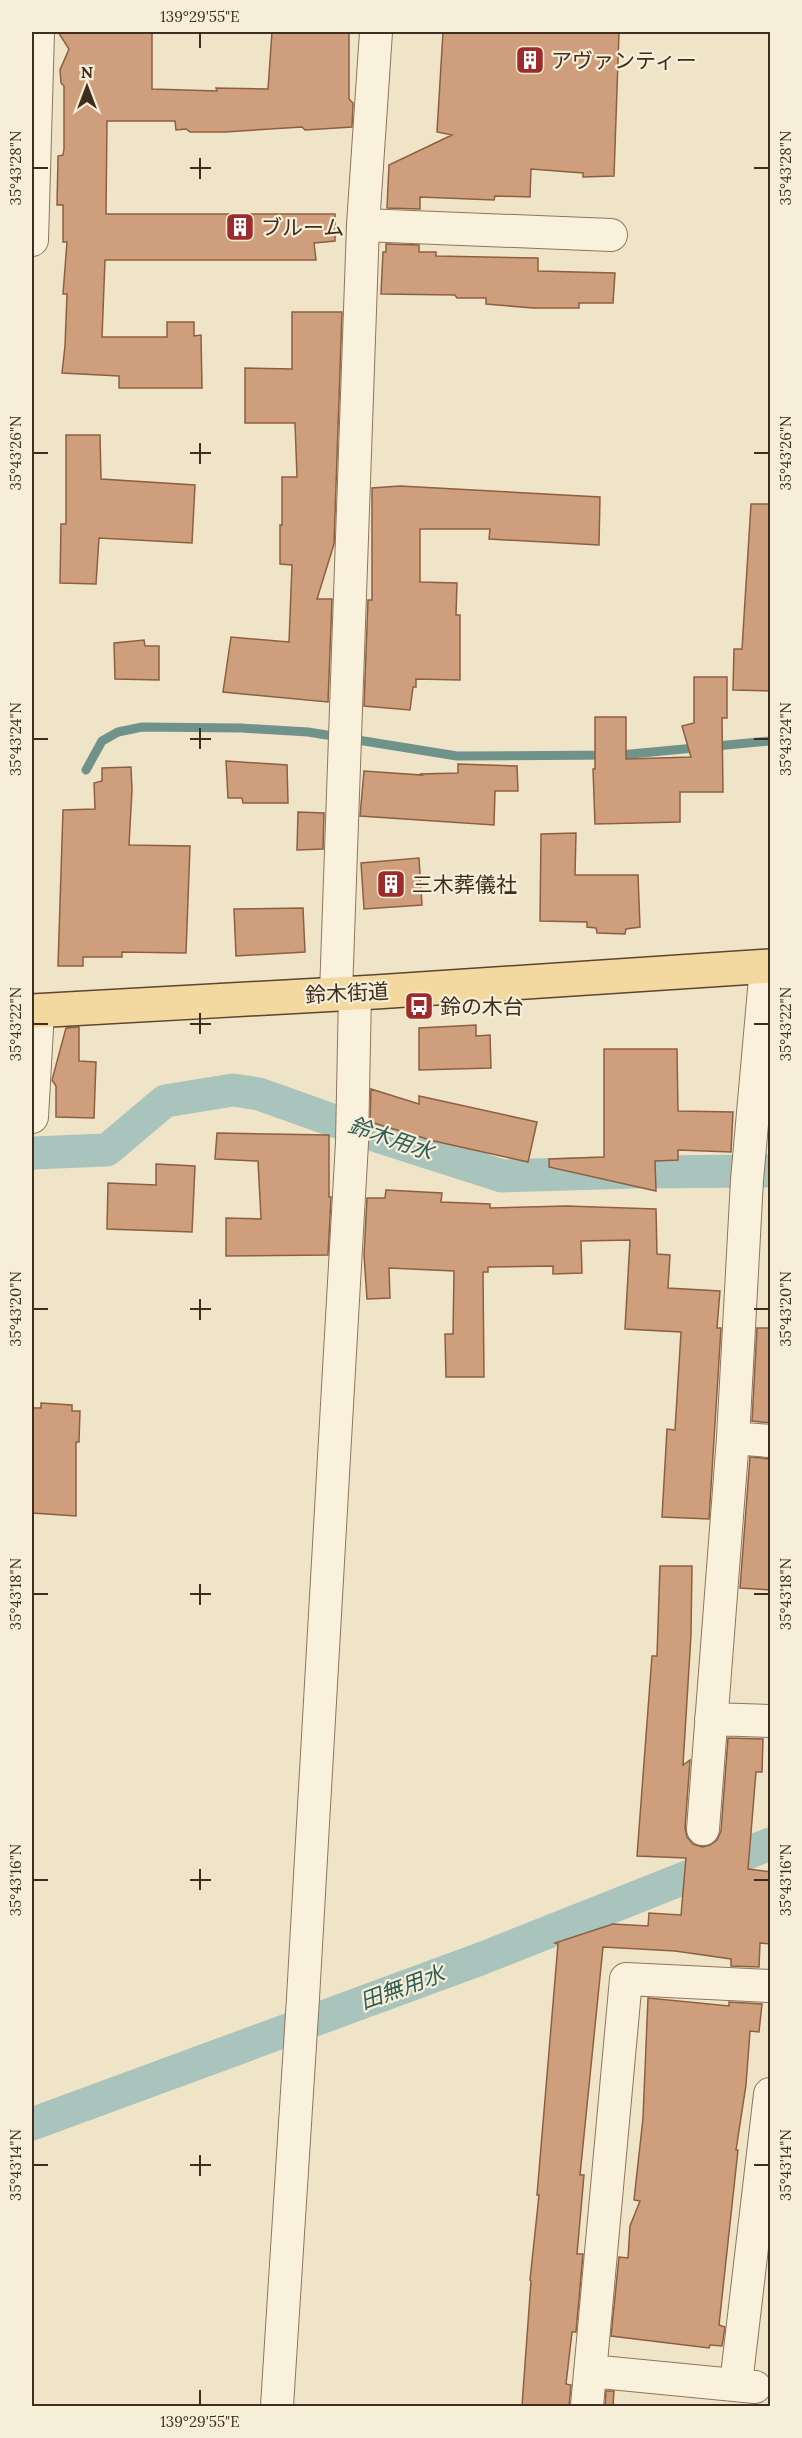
<svg xmlns="http://www.w3.org/2000/svg" width="802" height="2438" viewBox="0 0 802 2438" font-family="Lora,'Noto Sans JP',serif">
  <style>
    .lines { fill: none; stroke-linecap: round; stroke-linejoin: round }
    .stream { stroke: #6f938a; stroke-width: 9 }
    .canal { stroke: #a9c4bc; stroke-width: 33 }
    .building { fill: #cf9f7d; stroke: #8d5f41; stroke-width: 1.5 }
    .minor-casing { stroke: #8d765c; stroke-width: 34 }
    .major-casing { stroke: #5b4430; stroke-width: 36 }
    .minor { stroke: #faf1dc; stroke-width: 32 }
    .major { stroke: #f3d9a0; stroke-width: 33 }
    .ticks { fill: none; stroke: #3d2e20; stroke-width: 2 }
    .labels { text-anchor: middle; dominant-baseline: central; stroke-width: 4.5; stroke-linejoin: round; paint-order: stroke }
    .poi-label { font-size: 21px; fill: #3d2e20; stroke: #f7eed8; text-anchor: start }
    .street-label { font-size: 21px; fill: #3d2e20; stroke: #f7eed8 }
    .water-label { font-size: 22px; font-style: italic; fill: #2f5d5a; stroke: #f7eed8 }
    .neatline { fill: none; stroke: #3d2e20; stroke-width: 2 }
    .ticks-label { font-size: 15px; text-anchor: middle; fill: #3d2e20 }
  </style>
  <rect width="100%" height="100%" fill="#f0e4c8"/>
  <g class="lines">
    <!-- stream -->
    <path class="stream" d="M86,770L102,741L118,732L142,727L241,728L308,732L457,756L620,755L770,741"/>
    <!-- canal -->
    <path class="canal" d="M32,1153L107,1150L165,1101L233,1090L259,1094L374,1135L502,1176L636,1172L770,1171
      M32,2124L483,1958L770,1844"/>
  </g>
  <!-- building -->
  <path class="building" d="M58,32H152V89L217,91L216,88L268,89L272,32H349V99L353,103L352,127L305,130L302,127L225,132H190L186,129L176,130L175,121H107L106,214H335V241L314,243L316,260H105L102,337H167V322H194V336L201,335L202,388H119V376L62,373L65,346L67,294H63L67,242H63V205H57L58,156L63,155L64,149V86L61,83L60,70L69,49Z
    M443,32H619L614,176L583,177V173L531,169L530,197L495,196L494,200L420,197V209L387,208L389,165L452,135L437,132Z
    M386,244L419,245V252H436V256L538,258V271L615,273L613,303H579V308H533L486,304V298H457L455,295L381,294L383,252H386Z
    M292,312H342L334,544L317,599H332L328,702L223,692L231,637L289,642L292,565L280,564V525H282V477H297L295,423H245V368L292,369Z
    M66,435H100L101,479L195,485L192,543L99,538L96,584L60,583L61,524H66Z
    M400,486L600,497L599,545L489,539L490,529H420V582L457,583L456,615H460V680L416,679V687H413L410,710L364,706L368,600H372V488Z
    M751,504H771V691L733,690L734,649H742Z
    M144,640L145,646H159V680L115,679L114,643Z
    M694,677H727V718H722L723,792H680V822L595,824L593,769H595V717H626V759L691,757L682,726L694,723Z
    M226,761L287,765L288,803H243L242,798H228Z
    M458,764L517,766L518,791H495L494,825L360,816L364,771L422,775L421,774L458,773Z
    M131,767L132,790L129,845L190,846L186,953L122,952V957H83V966H58L63,810L95,809L94,783L102,781V768Z
    M298,812L324,813L323,849L297,850Z
    M576,833L575,875H638L640,927L626,929L625,934L597,933L596,928L587,927V922L540,921L541,834Z
    M419,858L422,905L364,909L361,863Z
    M303,908L305,952L236,956L234,909Z
    M476,1025V1036L490,1035L491,1068L419,1070V1028Z
    M79,1027V1061L96,1062L94,1118L56,1117V1086L52,1080L66,1028Z
    M604,1049H677L678,1111L733,1112L731,1152L678,1150V1160L655,1161L656,1191L549,1167V1159L604,1157Z
    M371,1089L419,1104V1096L537,1122L528,1162L434,1141L370,1122Z
    M217,1133L329,1135V1197H331L328,1255L226,1256V1218L261,1219L258,1161L215,1159Z
    M156,1164L195,1166L192,1232L107,1229L108,1183L156,1185Z
    M386,1190L442,1193L441,1202L490,1204V1208L566,1206L656,1209L657,1254L670,1255L668,1288L720,1291L717,1328H721L709,1519L662,1517L667,1429L675,1430L681,1332L625,1329L630,1240L581,1241L582,1273L553,1274V1266L488,1267V1272H483L484,1377H446L445,1334H453L454,1271L389,1268L390,1298L367,1299L364,1255L367,1198H385Z
    M757,1328H771V1423L752,1421Z
    M41,1403L72,1405V1411H80L79,1442H76V1516L32,1513V1408H41Z
    M750,1457L771,1459V1590L740,1588Z
    M660,1566H692L691,1635L683,1765L690,1760L685,1828L687,1837L693,1844L702,1847L710,1845L717,1840L721,1831L728,1738L763,1739L762,1772H756L748,1869L771,1872V1944L760,1943L759,1967L731,1966V1959L675,1951L603,1947L580,2175H584L577,2254H583L576,2332H572L566,2384L571,2385L569,2406H522L531,2281L530,2280L539,2195H537L558,1944L555,1943L613,1924L648,1926L649,1913L681,1915L686,1858L637,1856L652,1656H657Z
    M648,1998L729,2006V2002L762,2004L759,2032L750,2031L746,2085L736,2150H738L719,2325L725,2327L722,2346L710,2345L709,2348L611,2336L619,2257L628,2258L630,2226L640,2201L634,2200L643,2118Z
    M606,2391H614L613,2406H605Z"/>
  <g class="lines">
    <!-- minor casing -->
    <g class="minor-casing">
      <path id="minor" d="M363,225L611,235
        M32,240L38,32
        M336,993L363,225L376,32
        M32,1117L38,1011
        M733,1438L770,1441
        M711,1719L770,1721
        M703,1829L733,1438L747,1180L766,967
        M590,2371L755,2387
        M736,2384L770,2094
        M277,2406L303,1998L352,1143L355,993
        M587,2406L626,1979L770,1986"/>
    </g>
    <!-- major casing -->
    <g class="major-casing">
      <path id="major" d="M32,1011L375,992L770,966"/>
    </g>
    <!-- minor -->
    <use href="#minor" class="minor"/>
    <!-- major -->
    <use href="#major" class="major"/>
  </g>
  <!-- ticks -->
  <path class="ticks" d="M200,33V48M200,158V179M33,168H48M190,168H211M754,168H769M200,443V464M33,453H48M190,453H211M754,453H769M200,728V749M33,739H48M190,739H211M754,739H769M200,1013V1034M33,1024H48M190,1024H211M754,1024H769M200,1299V1320M33,1309H48M190,1309H211M754,1309H769M200,1584V1605M33,1594H48M190,1594H211M754,1594H769M200,1869V1890M33,1880H48M190,1880H211M754,1880H769M200,2155V2176M33,2165H48M190,2165H211M754,2165H769M200,2390V2405"/>
  <!-- icons -->
  <defs>
    <g id="building-square" transform="scale(1.5)"><rect x="-9" y="-9" width="18" height="18" rx="4" fill="#9e2a2b" stroke="#f7eed8"/><path d="M-4-6H4V6H1V3H-1V6H-4ZM-2.5-4.3h1.7v1.8h-1.7ZM.8-4.3h1.7v1.8H.8ZM-2.5-1h1.7V.8h-1.7ZM.8-1h1.7V.8H.8Z" fill="#fff"/></g>
    <g id="bus-square" transform="scale(1.5)"><rect x="-9" y="-9" width="18" height="18" rx="4" fill="#9e2a2b" stroke="#f7eed8"/><path d="M-5-6H5V4H4V6H2V4H-2V6H-4V4H-5ZM-3.5-4V0h7V-4ZM-3.5 1.2v1.5H-2V1.2ZM2 1.2v1.5H3.5V1.2Z" fill="#fff"/></g>
  </defs>
  <g fill-rule="evenodd">
    <use href="#building-square" x="530" y="60"/>
    <use href="#building-square" x="240" y="227"/>
    <use href="#building-square" x="391" y="884"/>
    <use href="#bus-square" x="419" y="1006"/>
  </g>
  <g class="labels">
    <!-- poi labels -->
    <g class="poi-label">
      <text x="551" y="60">アヴァンティー</text>
      <text x="261" y="227">ブルーム</text>
      <text x="412" y="884">三木葬儀社</text>
      <text x="440" y="1006">鈴の木台</text>
    </g>
    <!-- street labels -->
    <g class="street-label">
      <text transform="translate(347 993) rotate(-3)">鈴木街道</text>
    </g>
    <!-- water labels -->
    <g class="water-label">
      <text transform="translate(391 1138) rotate(19)">鈴木用水</text>
      <text transform="translate(402 1987) rotate(-20)">田無用水</text>
    </g>
  </g>
  <!-- border -->
  <rect width="802" height="2438" fill="none" stroke="#f7eed8" stroke-width="66"/>
  <!-- north arrow -->
  <g transform="translate(87 87)" stroke="#f7eed8" stroke-width="4.5" paint-order="stroke">
  <path d="M0-4.5L10 22L0 15L-10 22Z" fill="#3d2e20"/>
  <text y="-9" font-size="16" font-weight="bold" text-anchor="middle" fill="#3d2e20">N</text>
  </g>
  <rect x="33" y="33" width="736" height="2372" class="neatline"/>
  <g class="ticks-label">
    <text x="200" y="22">139°29'55"E</text>
    <text transform="translate(16 168) rotate(-90)" y="5">35°43'28"N</text>
    <text transform="translate(786 168) rotate(-90)" y="5">35°43'28"N</text>
    <text transform="translate(16 453) rotate(-90)" y="5">35°43'26"N</text>
    <text transform="translate(786 453) rotate(-90)" y="5">35°43'26"N</text>
    <text transform="translate(16 739) rotate(-90)" y="5">35°43'24"N</text>
    <text transform="translate(786 739) rotate(-90)" y="5">35°43'24"N</text>
    <text transform="translate(16 1024) rotate(-90)" y="5">35°43'22"N</text>
    <text transform="translate(786 1024) rotate(-90)" y="5">35°43'22"N</text>
    <text transform="translate(16 1309) rotate(-90)" y="5">35°43'20"N</text>
    <text transform="translate(786 1309) rotate(-90)" y="5">35°43'20"N</text>
    <text transform="translate(16 1594) rotate(-90)" y="5">35°43'18"N</text>
    <text transform="translate(786 1594) rotate(-90)" y="5">35°43'18"N</text>
    <text transform="translate(16 1880) rotate(-90)" y="5">35°43'16"N</text>
    <text transform="translate(786 1880) rotate(-90)" y="5">35°43'16"N</text>
    <text transform="translate(16 2165) rotate(-90)" y="5">35°43'14"N</text>
    <text transform="translate(786 2165) rotate(-90)" y="5">35°43'14"N</text>
    <text x="200" y="2427">139°29'55"E</text>
  </g>
</svg>
